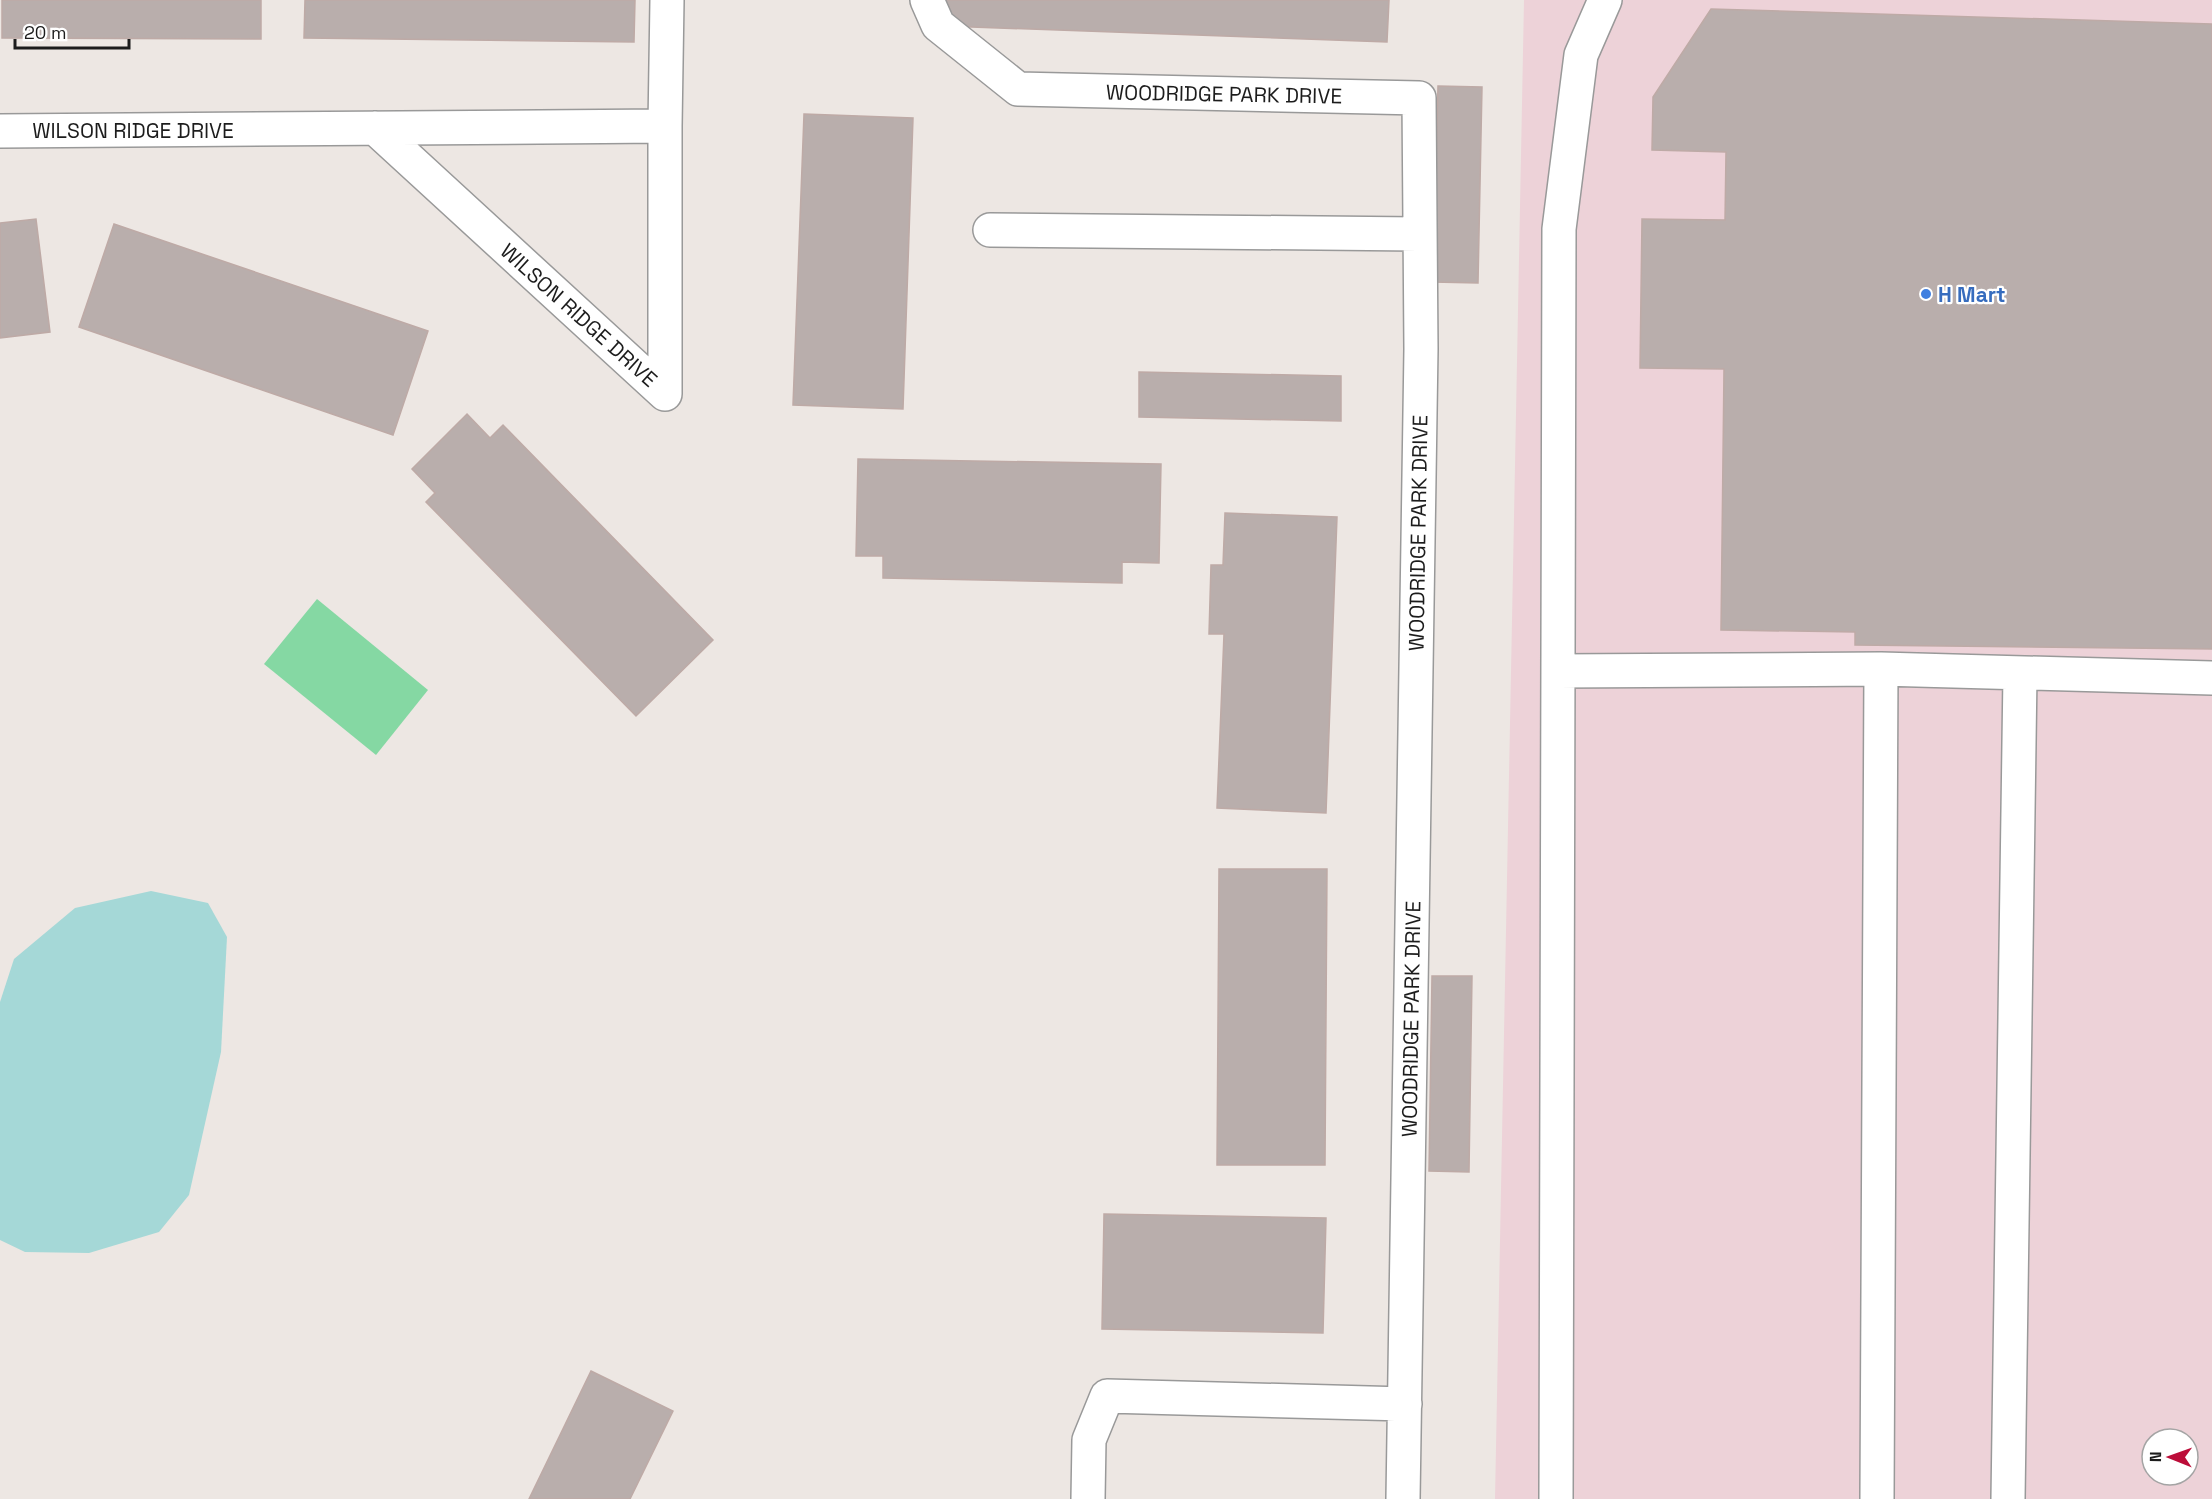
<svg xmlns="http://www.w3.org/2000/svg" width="2212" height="1499" viewBox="0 0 2212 1499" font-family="'Space Grotesk',sans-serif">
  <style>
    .commercial { fill: #edd2d8; fill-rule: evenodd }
    .pitch { fill: #85d8a3 }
    .water { fill: #a5d8d7 }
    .building { fill: #b9aeac; stroke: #beaaa6; stroke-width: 1.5 }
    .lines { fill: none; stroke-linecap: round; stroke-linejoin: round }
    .minor-casing { stroke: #999; stroke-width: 36 }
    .minor { stroke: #fff; stroke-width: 33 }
    .shop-dot { fill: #3f7fe0; stroke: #fff; stroke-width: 2 }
    .labels { text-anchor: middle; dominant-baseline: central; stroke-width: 4.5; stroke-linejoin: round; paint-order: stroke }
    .street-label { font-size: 21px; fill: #1c1c1c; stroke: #fff }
    .shop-label { font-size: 21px; font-weight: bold; fill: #366cbe; stroke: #fff; text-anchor: start }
  </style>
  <rect width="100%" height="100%" fill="#ede7e3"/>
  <!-- commercial -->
  <path class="commercial" d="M1524,0H2212V1499H1495ZM2152,1439H2188V1475H2152Z"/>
  <!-- pitch -->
  <path class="pitch" d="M317,599L428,690L376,755L264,664Z"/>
  <!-- water -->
  <path class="water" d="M151,891L208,903L227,937L221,1052L189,1195L159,1232L89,1253L25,1252L0,1240V1002L14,959L75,908Z"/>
  <!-- building -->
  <path class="building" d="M2,0H261V39L2,38Z
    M305,0H635L634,42L304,38Z
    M946,0H1389L1387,42L945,26Z
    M1711,9L2212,24V649L1855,645V632L1721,630L1724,369L1640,368L1642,219L1725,220L1726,152L1652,150L1653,97Z
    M1438,86L1482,87L1478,283L1433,282Z
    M804,114L913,118L903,409L793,405Z
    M36,219L50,332L0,338V223Z
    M114,224L428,331L393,435L79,327Z
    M1139,372L1341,376V421L1139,417Z
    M467,414L490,438L503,425L713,640L636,716L426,502L435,493L412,469Z
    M858,459L1161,464L1159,563L1122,562V583L883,578V556H856Z
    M1225,513L1337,517L1326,813L1217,808L1224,634H1209L1211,565H1223Z
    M1219,869H1327L1325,1165H1217Z
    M1432,976H1472L1469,1172L1429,1171Z
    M1104,1214L1326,1218L1323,1333L1102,1329Z
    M591,1371L673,1411L630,1499H529Z"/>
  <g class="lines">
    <!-- minor casing -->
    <g class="minor-casing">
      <path id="minor" d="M927,0L938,25L1018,89L1419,98L1421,349L1403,1499
        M665,126L667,0
        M0,131L665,126V394L375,128
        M990,230L1418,234
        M1558,671L1881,669L2212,678
        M1088,1499L1089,1440L1107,1396L1405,1404
        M1556,1499L1559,229L1581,55L1605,0
        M1877,1499L1881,669
        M2008,1499L2020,674"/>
    </g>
    <!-- minor -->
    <use href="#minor" class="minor"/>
  </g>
  <!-- markers -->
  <circle class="shop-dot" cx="1926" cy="294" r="6"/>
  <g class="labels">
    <!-- street labels -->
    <g class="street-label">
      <text transform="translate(1224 94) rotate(1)">WOODRIDGE PARK DRIVE</text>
      <text x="133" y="130">WILSON RIDGE DRIVE</text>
      <text transform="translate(579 315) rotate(42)">WILSON RIDGE DRIVE</text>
      <text transform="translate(1418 533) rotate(-89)">WOODRIDGE PARK DRIVE</text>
      <text transform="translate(1411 1019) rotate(-89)">WOODRIDGE PARK DRIVE</text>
    </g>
    <!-- shop labels -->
    <g class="shop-label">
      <text x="1938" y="294">H Mart</text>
    </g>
  </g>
  <!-- north arrow -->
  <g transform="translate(2170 1457) rotate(271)"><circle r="28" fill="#ffffff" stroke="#a4a4a4" stroke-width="1.5"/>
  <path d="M0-4.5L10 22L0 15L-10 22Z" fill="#bc0d39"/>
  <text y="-9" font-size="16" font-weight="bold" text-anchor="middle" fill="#1c1c1c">N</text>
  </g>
  <!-- scale -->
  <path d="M15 39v9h114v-9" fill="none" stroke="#1c1c1c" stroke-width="3"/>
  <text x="24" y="39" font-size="18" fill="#1c1c1c" stroke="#ffffff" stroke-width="4.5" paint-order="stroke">20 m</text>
</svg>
